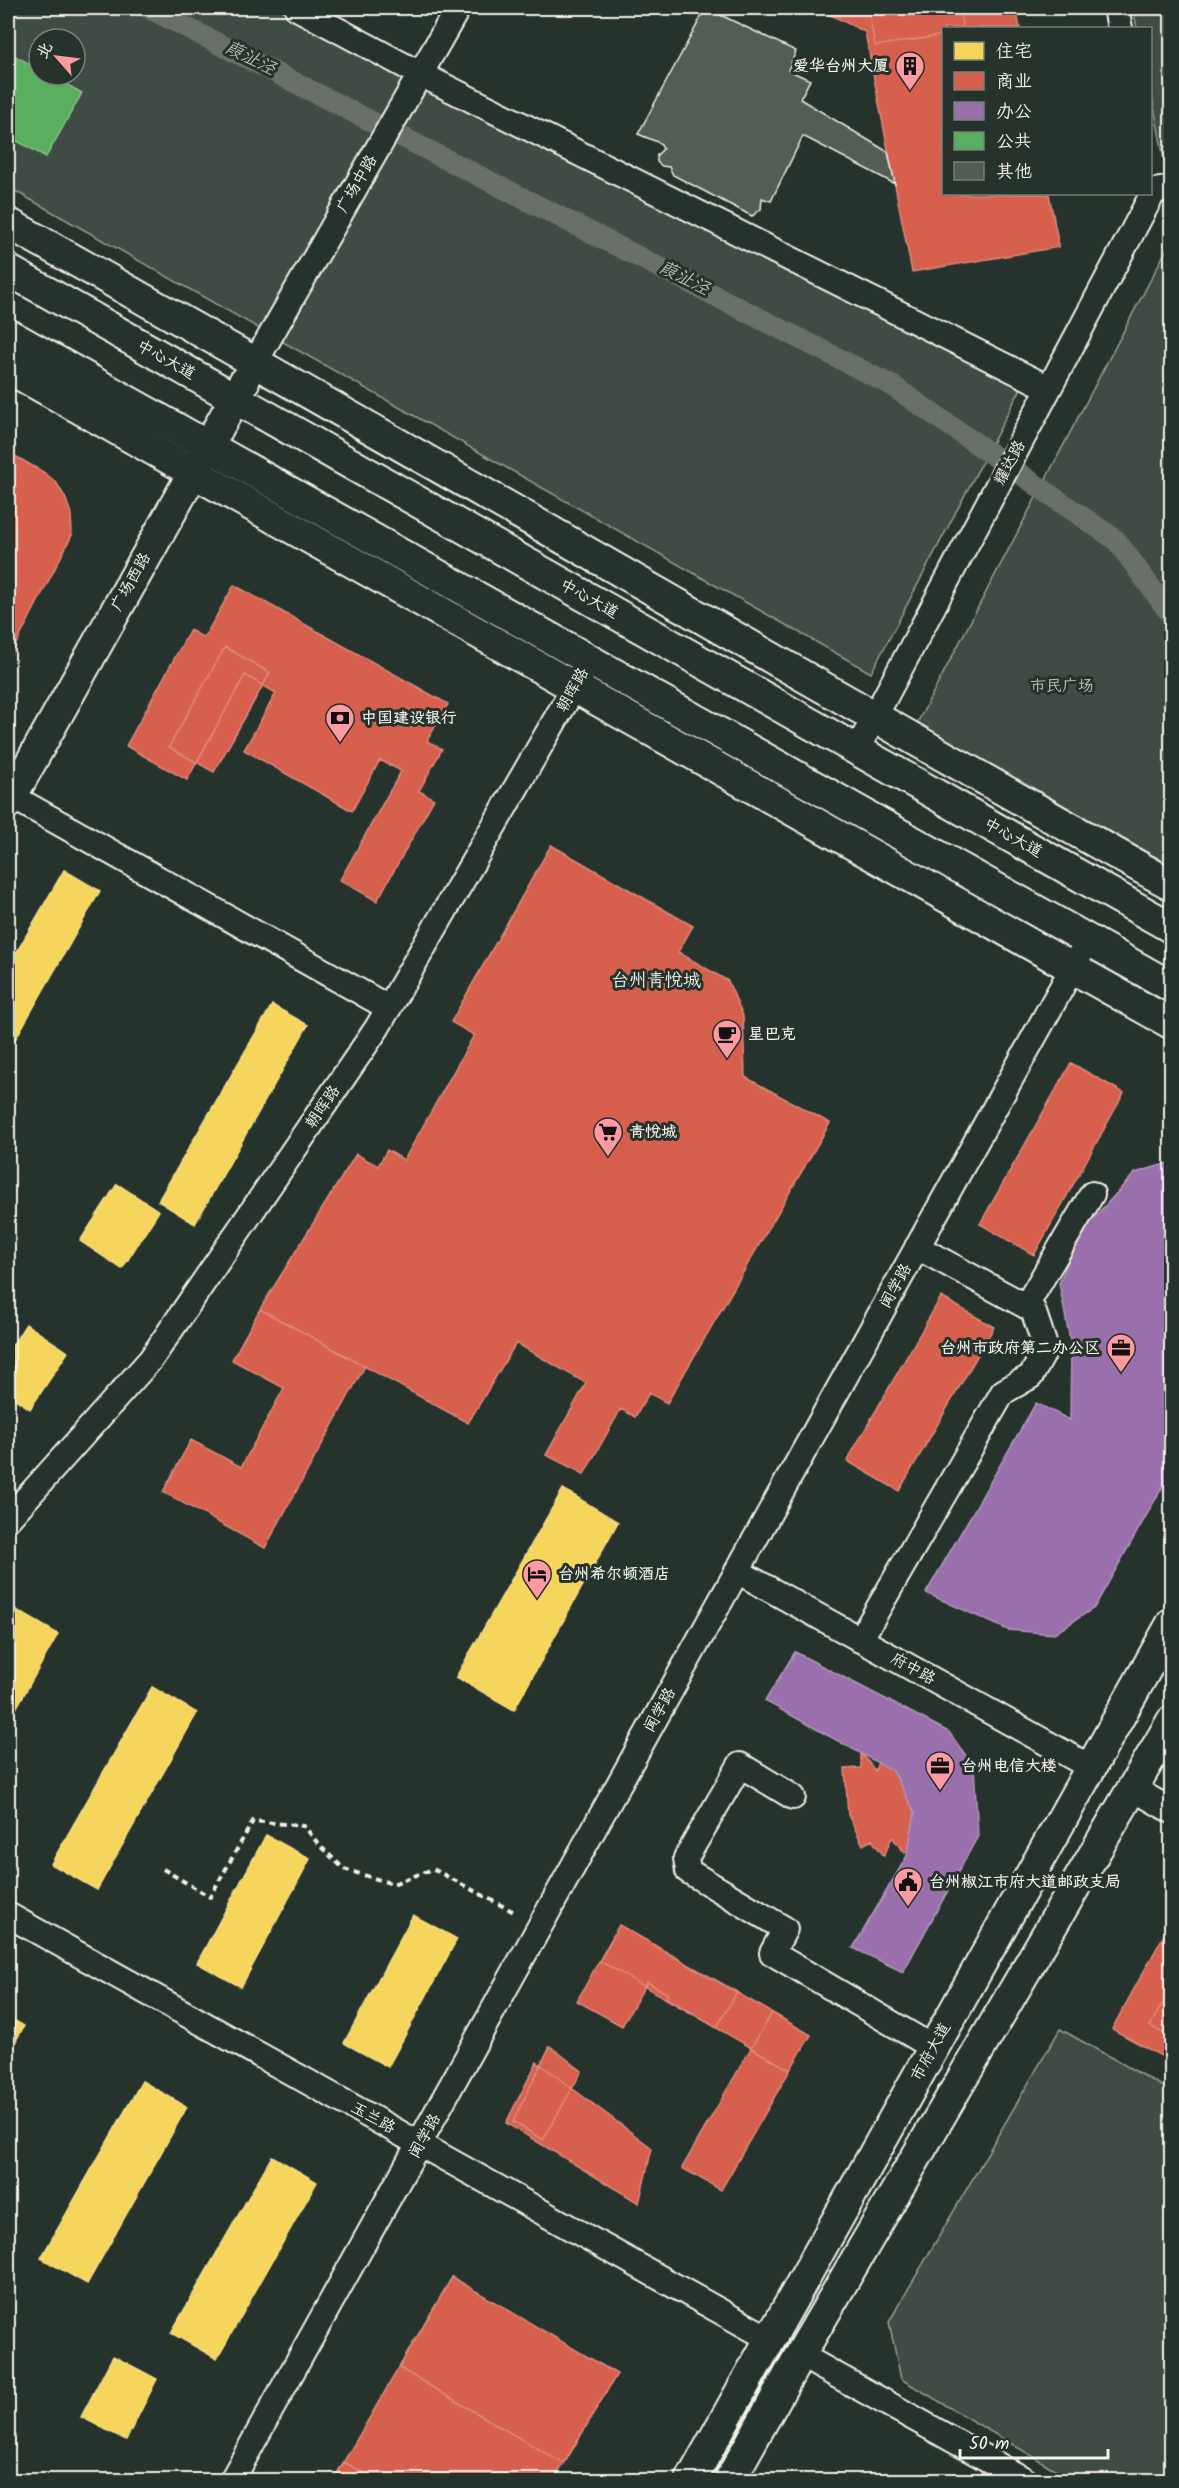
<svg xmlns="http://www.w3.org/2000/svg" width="1179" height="2488" viewBox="0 0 1179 2488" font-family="Kalam,'LXGW WenKai TC',sans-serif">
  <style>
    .green { fill: #414b45; stroke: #9a9e96; stroke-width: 1.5; fill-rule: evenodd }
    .homes { fill: #f6d55c; stroke: #f5dd86; stroke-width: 1.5 }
    .shops { fill: #d6604d; stroke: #df8c7c; stroke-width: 1.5 }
    .offices { fill: #9970ab; stroke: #b497bd; stroke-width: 1.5 }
    .public { fill: #5aae61; stroke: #88c28a; stroke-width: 1.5 }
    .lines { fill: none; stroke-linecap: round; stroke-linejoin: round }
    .canal { stroke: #676f68; stroke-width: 21 }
    .building { fill: #525c55; stroke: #f4f1e8; stroke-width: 1.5 }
    .minor-casing { stroke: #f4f1e8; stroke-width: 28 }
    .major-casing { stroke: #f4f1e8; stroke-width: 34 }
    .path { stroke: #f4f1e8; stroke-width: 4; stroke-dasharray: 6 4.5; stroke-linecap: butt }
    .minor { stroke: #26332d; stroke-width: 24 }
    .major { stroke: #26332d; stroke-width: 30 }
    .labels { text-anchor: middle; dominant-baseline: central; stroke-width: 6; stroke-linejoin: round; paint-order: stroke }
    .poi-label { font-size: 16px; font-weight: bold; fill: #f4f1e8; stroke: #26332d; text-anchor: start }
    .street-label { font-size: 16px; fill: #f4f1e8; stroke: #26332d }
    .park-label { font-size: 16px; fill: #bebfb7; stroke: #26332d }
    .water-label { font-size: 18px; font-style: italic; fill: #bcbdb5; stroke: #26332d }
    .neighbourhood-label { font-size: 18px; fill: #f4f1e8; stroke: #26332d }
  </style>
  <rect width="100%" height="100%" fill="#26332d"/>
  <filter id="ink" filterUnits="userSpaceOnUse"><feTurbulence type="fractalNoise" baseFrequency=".0167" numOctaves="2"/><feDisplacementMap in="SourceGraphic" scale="12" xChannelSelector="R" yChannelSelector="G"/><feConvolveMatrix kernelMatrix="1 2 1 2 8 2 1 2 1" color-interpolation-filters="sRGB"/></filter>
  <g filter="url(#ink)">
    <!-- green -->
    <path class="green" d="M8,8H297L1027,377L871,673L8,187ZM39,39H75V75H39Z
      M1133,8H1171V194L1151,92L1150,28H1137Z
      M1171,241V876L914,729Z
      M1060,2029L1171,2091V2480H1073L901,2379L889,2322Z"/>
    <!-- homes -->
    <path class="homes" d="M64,870L100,891L8,1052V967Z
      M272,1005L308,1025L195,1224L158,1201Z
      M117,1184L159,1211L122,1269L80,1241Z
      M26,1324L68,1352L30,1409L8,1394V1352Z
      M563,1489L618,1522L514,1710L456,1677Z
      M13,1608L58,1634L8,1723V1617Z
      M152,1687L197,1713L97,1890L51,1864Z
      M266,1835L310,1859L241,1987L197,1963Z
      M413,1915L457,1939L388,2067L344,2043Z
      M8,2017L24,2026L8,2055Z
      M142,2081L187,2107L87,2284L41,2258Z
      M272,2156L317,2182L217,2359L171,2333Z
      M113,2356L157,2379L126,2440L81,2417Z"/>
    <!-- shops -->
    <path class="shops" d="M817,8H1016L1020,28H944V194H1049L1059,247L912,272L865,32Z
      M868,8H959L963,28H944V35L875,46Z
      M8,452L43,472L56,482L65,497L71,514L72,535L8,660Z
      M234,585L448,704L427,741L442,749L419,791L434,799L377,901L340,880L401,771L380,760L352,811L244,750L276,693L245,675L187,780L126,746L190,630L204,638Z
      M225,647L270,673L214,772L169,747Z
      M551,845L693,926L678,952L728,981L743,1016L745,1077L830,1123L667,1403L649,1393L635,1417L621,1409L584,1474L546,1455L586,1383L516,1343L468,1423L260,1309L356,1154L378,1166L387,1150L404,1160L474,1035L451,1022Z
      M1071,1063L1124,1093L1034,1255L980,1224Z
      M941,1297L994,1327L899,1491L847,1461Z
      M260,1309L365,1366L265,1548L163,1492L191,1440L241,1467L284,1388L232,1360Z
      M884,1745L918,1776L925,1799L921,1838L905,1853L892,1837L884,1856L872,1840L863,1845L848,1815L845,1769L861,1768V1753L875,1771Z
      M619,1925L737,1992L717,2027L666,1998L668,1994L647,1982L622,2026L577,2001Z
      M619,1925L811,2035L790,2070L600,1961Z
      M1164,1935L1172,1939V2062L1112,2029Z
      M1172,1986V2038L1150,2026Z
      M772,2013L811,2035L790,2070L751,2048Z
      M550,2046L582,2071L543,2140L513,2122Z
      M751,2048L790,2070L721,2190L682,2168Z
      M537,2062L652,2148L639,2203L506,2123Z
      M452,2277L617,2374L554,2480H333Z
      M452,2277L617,2374L564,2464L399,2368Z
      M344,2462L377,2480H333Z"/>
    <!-- offices -->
    <path class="offices" d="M1172,1162V1470L1094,1608L1054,1634L1008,1630L926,1593L1036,1403L1070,1420L1071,1345L1059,1283L1081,1232L1135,1173Z
      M795,1652L949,1732L974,1767L978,1836L903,1972L853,1948L907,1856L915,1813L893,1771L765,1701Z"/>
    <!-- public -->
    <path class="public" d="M8,52L39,69V75H50L82,93L46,157L8,136Z"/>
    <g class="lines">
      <!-- canal -->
      <path class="canal" d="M148,8L891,385L1116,540L1172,616"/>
    </g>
    <!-- building -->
    <path class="building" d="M706,8L796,51L788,70L810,80L800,99L888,152L895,184L803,136L771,201L762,198L761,209L752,216L673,175L669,167L662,166L657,162V155L663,149L660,143L638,134Z"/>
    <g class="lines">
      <!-- minor casing -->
      <g class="minor-casing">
        <path id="minor" d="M297,8L420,74L1049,388
          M1116,8L1120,28
          M256,361L458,8
          M857,750L1154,191L1172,188
          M11,796L389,1008
          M1026,1306L1092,1194
          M8,1519L151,1359L377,1028L583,672
          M737,1571L1090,1767
          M860,1640L1003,1392L1031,1376L1046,1349L1033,1310L917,1247
          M1132,1788L1172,1811
          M793,1797L740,1765L686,1858L688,1871L785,1929L772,1953L934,2048
          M8,1915L770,2339
          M800,2355L1025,2480
          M232,2480L1088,940"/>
      </g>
      <!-- major casing -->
      <g class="major-casing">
        <path id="major" d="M8,223C397,440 782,667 1172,885
          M8,270L1172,928
          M8,334L1172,987
          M8,368L1172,1024
          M8,803L244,382
          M691,2480L1172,1623
          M730,2480L800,2355L1172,1721"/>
      </g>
      <!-- path -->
      <path class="path" d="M163,1869L210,1897L253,1821L304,1826L320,1846L344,1869L393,1884L433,1869L514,1912"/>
      <!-- minor -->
      <use href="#minor" class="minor"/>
      <!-- major -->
      <use href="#major" class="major"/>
    </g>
  </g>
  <!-- icons -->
  <defs>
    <g id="building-pin" transform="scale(1.5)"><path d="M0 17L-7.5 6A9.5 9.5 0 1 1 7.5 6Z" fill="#ff9aa2" stroke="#26332d"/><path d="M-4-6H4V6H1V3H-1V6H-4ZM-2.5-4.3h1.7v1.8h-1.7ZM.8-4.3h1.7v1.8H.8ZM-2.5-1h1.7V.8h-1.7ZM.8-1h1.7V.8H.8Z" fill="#111"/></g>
    <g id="bank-pin" transform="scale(1.5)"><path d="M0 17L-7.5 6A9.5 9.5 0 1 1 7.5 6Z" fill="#ff9aa2" stroke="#26332d"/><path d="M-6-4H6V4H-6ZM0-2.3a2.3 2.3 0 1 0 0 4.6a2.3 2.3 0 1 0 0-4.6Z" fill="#111"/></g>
    <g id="cafe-pin" transform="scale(1.5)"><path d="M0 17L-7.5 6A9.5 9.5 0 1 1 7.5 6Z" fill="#ff9aa2" stroke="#26332d"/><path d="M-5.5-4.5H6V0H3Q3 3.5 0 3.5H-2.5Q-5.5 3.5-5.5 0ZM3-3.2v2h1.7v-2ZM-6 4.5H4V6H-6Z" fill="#111"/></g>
    <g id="supermarket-pin" transform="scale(1.5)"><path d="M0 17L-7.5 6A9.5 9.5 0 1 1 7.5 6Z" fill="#ff9aa2" stroke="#26332d"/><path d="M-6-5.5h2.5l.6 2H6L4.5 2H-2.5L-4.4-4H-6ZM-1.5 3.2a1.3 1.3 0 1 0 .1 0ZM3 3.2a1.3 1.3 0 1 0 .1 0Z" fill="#111"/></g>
    <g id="office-pin" transform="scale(1.5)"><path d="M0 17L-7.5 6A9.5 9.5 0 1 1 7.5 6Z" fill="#ff9aa2" stroke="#26332d"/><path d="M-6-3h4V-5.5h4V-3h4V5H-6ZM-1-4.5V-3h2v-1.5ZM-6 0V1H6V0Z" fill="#111"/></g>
    <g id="hotel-pin" transform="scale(1.5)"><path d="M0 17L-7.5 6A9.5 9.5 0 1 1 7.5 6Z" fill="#ff9aa2" stroke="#26332d"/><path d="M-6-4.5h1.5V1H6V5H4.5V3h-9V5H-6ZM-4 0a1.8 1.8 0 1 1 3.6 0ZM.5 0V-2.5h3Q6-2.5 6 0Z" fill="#111"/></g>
    <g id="civic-pin" transform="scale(1.5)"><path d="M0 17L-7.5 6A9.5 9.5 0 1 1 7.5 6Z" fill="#ff9aa2" stroke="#26332d"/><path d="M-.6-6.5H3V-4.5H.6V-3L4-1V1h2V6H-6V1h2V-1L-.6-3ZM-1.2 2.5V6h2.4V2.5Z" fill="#111"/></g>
  </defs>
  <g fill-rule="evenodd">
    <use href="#building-pin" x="910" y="66"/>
    <use href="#bank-pin" x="340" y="718"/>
    <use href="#cafe-pin" x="727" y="1034"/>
    <use href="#supermarket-pin" x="608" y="1132"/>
    <use href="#office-pin" x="1121" y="1348"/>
    <use href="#hotel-pin" x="537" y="1574"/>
    <use href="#office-pin" x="940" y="1766"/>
    <use href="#civic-pin" x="908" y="1882"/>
  </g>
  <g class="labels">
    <!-- poi labels -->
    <g class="poi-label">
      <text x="889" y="66" text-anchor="end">爱华台州大厦</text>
      <text x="361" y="718">中国建设银行</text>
      <text x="748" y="1034">星巴克</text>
      <text x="629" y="1132">青悦城</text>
      <text x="1100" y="1348" text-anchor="end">台州市政府第二办公区</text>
      <text x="558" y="1574">台州希尔顿酒店</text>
      <text x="961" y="1766">台州电信大楼</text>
      <text x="929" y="1882">台州椒江市府大道邮政支局</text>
    </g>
    <!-- street labels -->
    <g class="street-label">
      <text transform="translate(357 184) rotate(-60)">广场中路</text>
      <text transform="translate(166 360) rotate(29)">中心大道</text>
      <text transform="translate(1010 463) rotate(-62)">耀达路</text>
      <text transform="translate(131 582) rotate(-61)">广场西路</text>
      <text transform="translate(589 599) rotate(29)">中心大道</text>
      <text transform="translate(573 690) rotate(-61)">朝晖路</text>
      <text transform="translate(1013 838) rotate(29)">中心大道</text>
      <text transform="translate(323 1107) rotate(-56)">朝晖路</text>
      <text transform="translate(896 1286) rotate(-61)">闻学路</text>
      <text transform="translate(913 1669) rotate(29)">府中路</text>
      <text transform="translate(660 1710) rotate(-61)">闻学路</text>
      <text transform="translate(931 2052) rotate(-61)">市府大道</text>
      <text transform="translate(373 2118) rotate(29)">玉兰路</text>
      <text transform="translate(425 2136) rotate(-61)">闻学路</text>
    </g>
    <!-- park labels -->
    <g class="park-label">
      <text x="1062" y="686">市民广场</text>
    </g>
    <!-- water labels -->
    <g class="water-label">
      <text transform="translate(250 59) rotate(27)">葭沚泾</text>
      <text transform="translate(684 279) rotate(27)">葭沚泾</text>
    </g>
    <!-- neighbourhood labels -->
    <g class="neighbourhood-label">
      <text x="656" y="981">台州青悦城</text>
    </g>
  </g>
  <!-- margin -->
  <rect width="1179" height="2488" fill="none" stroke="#26332d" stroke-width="30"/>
  <rect x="15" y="15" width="1149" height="2458" fill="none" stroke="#f4f1e8" stroke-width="2" filter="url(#ink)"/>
  <!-- legend -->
  <rect x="942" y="27" width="210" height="168" fill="#26332d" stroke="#787f78" stroke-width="1.5"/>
  <rect x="954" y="42" width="30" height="18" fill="#f6d55c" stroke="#787f78" stroke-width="1.5"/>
  <text x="996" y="57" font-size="18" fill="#f4f1e8">住宅</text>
  <rect x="954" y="72" width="30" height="18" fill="#d6604d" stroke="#787f78" stroke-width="1.5"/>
  <text x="996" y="87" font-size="18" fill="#f4f1e8">商业</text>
  <rect x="954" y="102" width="30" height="18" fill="#9970ab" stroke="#787f78" stroke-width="1.5"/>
  <text x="996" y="117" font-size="18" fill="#f4f1e8">办公</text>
  <rect x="954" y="132" width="30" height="18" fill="#5aae61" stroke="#787f78" stroke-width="1.5"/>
  <text x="996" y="147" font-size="18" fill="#f4f1e8">公共</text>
  <rect x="954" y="162" width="30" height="18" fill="#525c55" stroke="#787f78" stroke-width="1.5"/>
  <text x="996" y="177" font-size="18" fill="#f4f1e8">其他</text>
  <!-- north arrow -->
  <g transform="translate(57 57) rotate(298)"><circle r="28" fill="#26332d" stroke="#787f78" stroke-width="1.5"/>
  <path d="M0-4.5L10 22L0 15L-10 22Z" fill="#ff9aa2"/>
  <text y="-9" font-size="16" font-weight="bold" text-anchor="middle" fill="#f4f1e8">北</text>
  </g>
  <!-- scale -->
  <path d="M960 2449v9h148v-9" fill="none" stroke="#f4f1e8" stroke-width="3"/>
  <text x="969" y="2449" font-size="18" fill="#f4f1e8" stroke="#26332d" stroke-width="4.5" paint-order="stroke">50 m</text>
</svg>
